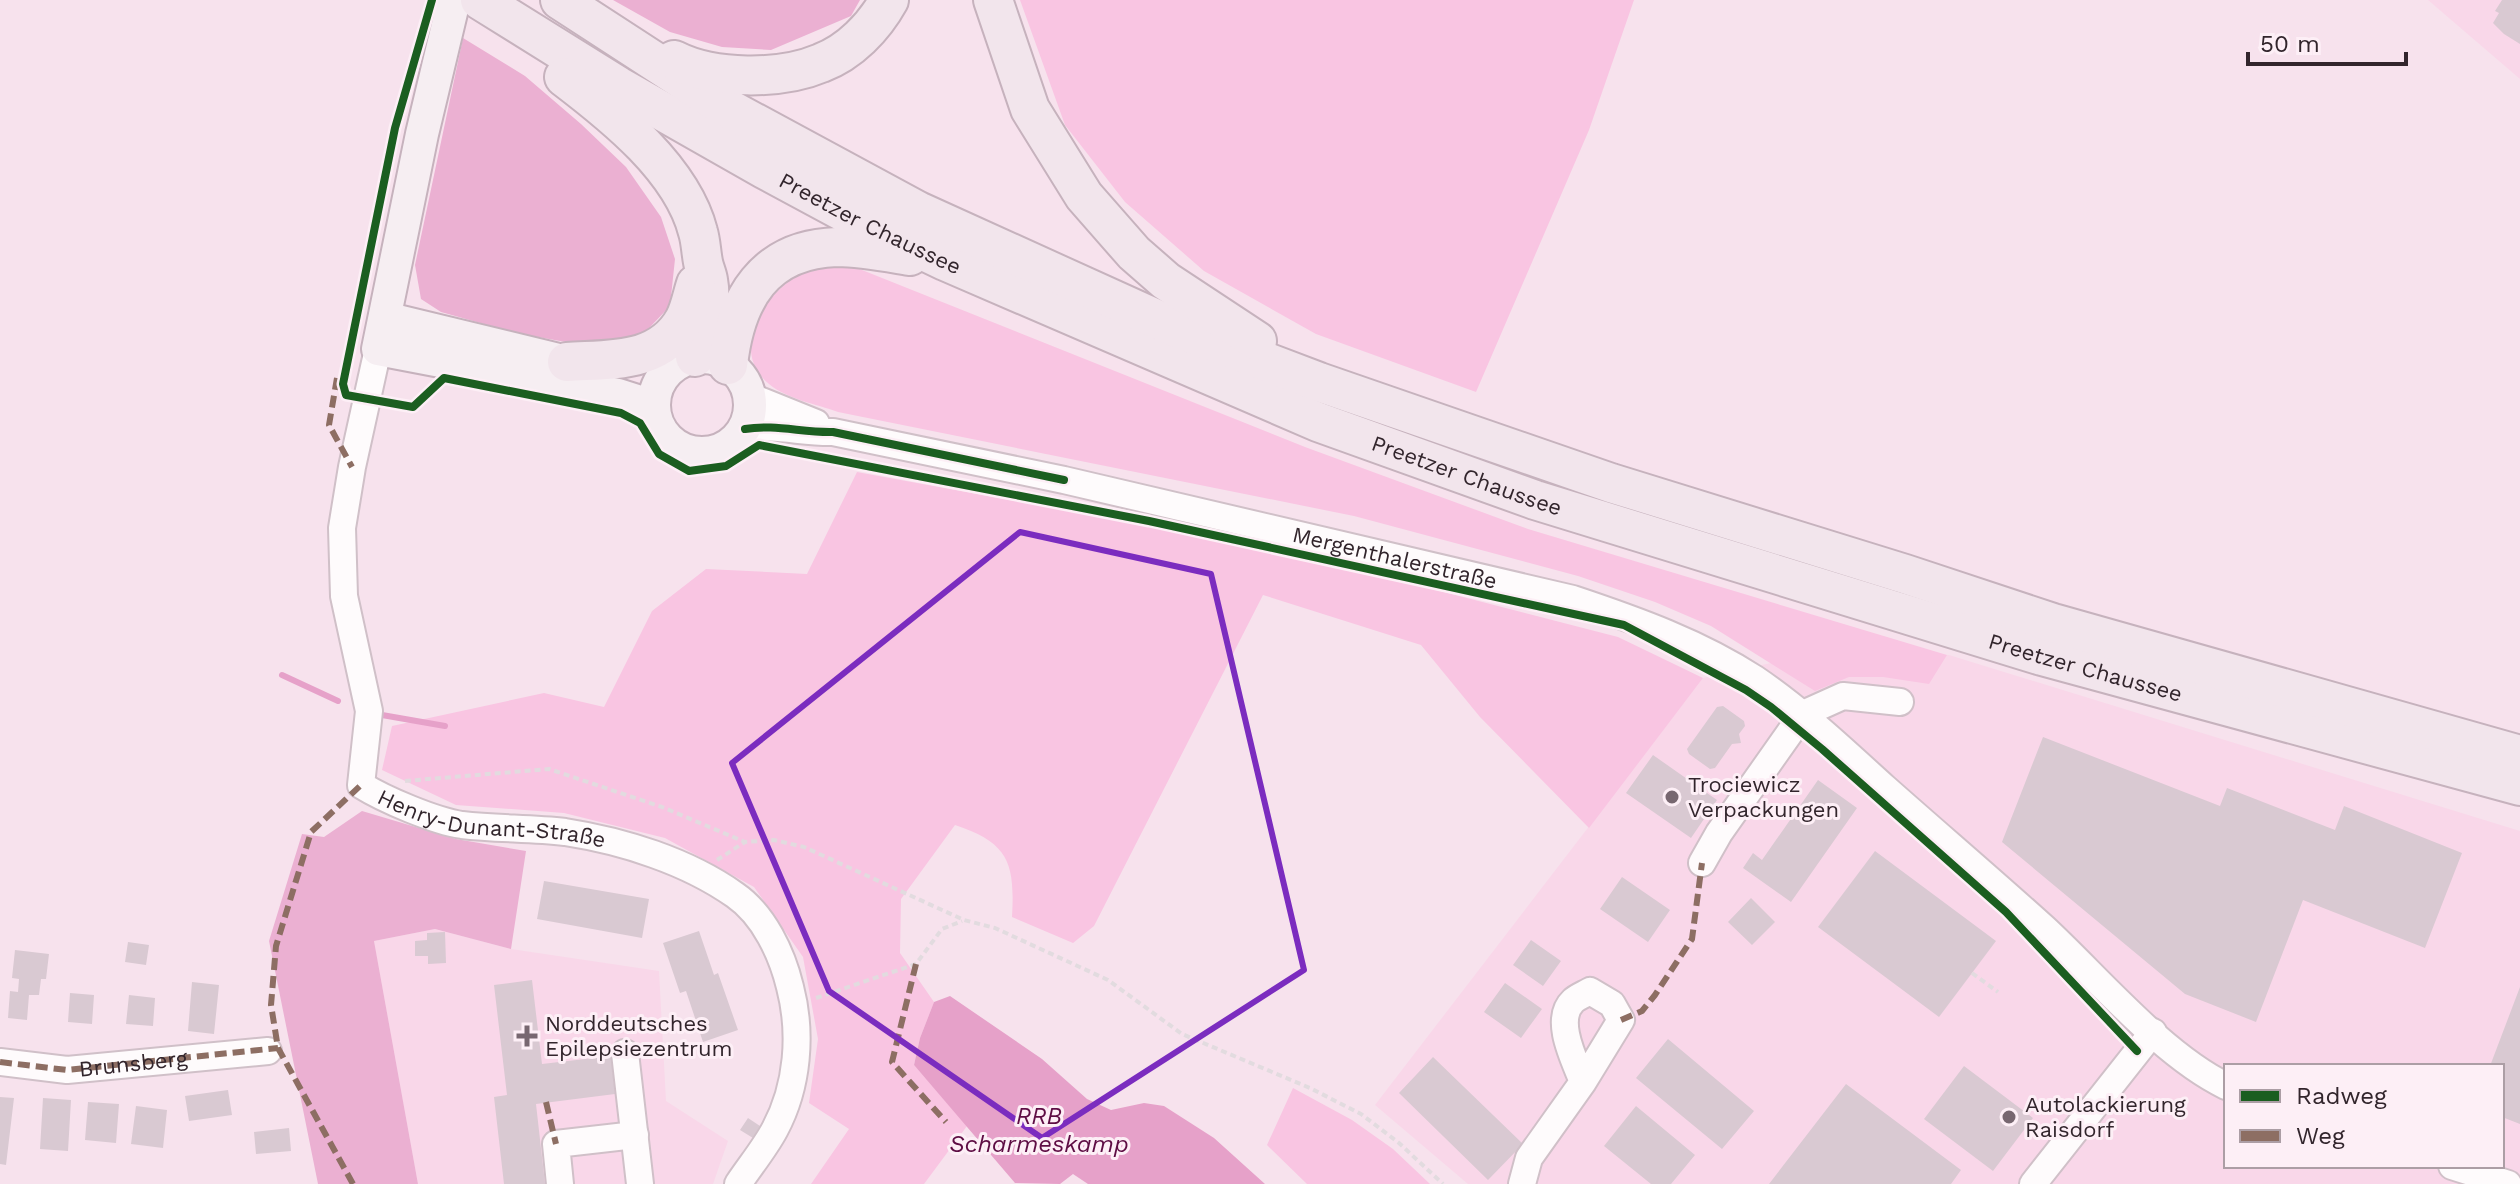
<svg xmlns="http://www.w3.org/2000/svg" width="2520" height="1184" viewBox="0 0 2520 1184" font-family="'Work Sans',sans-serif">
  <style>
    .built { fill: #f9d7e9; fill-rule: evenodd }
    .green { fill: #f9c5e2 }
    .forest { fill: #ebb0d2 }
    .water { fill: #e6a1c9 }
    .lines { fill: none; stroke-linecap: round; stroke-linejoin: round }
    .stream { stroke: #e6a1c9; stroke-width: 6 }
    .building { fill: #d9c9d2 }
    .minor-casing { stroke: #d0c0c8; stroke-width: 30 }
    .major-casing { stroke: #c6b2bd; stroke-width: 36 }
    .highway-casing { stroke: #c6b2bd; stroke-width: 42 }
    .path { stroke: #e2dbdf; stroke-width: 4; stroke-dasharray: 6 4; stroke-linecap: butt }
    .minor { stroke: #fefbfc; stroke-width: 26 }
    .major { stroke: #f6eef2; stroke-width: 32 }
    .highway { stroke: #f2e5ec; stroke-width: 38 }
    .quiet { stroke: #8d6e63; stroke-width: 6; stroke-dasharray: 12 6; stroke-linecap: butt }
    .cycleway-casing { stroke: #fdeff6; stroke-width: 13 }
    .cycleway { stroke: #1b5e20; stroke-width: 8 }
    .marked { fill: none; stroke: #7b2cbf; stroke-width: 6; stroke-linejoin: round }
    .poi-dot { fill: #776770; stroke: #fdeff6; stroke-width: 3 }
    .labels { text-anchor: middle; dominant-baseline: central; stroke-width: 6; stroke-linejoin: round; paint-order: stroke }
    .street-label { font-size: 22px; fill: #32252c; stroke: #fdeff6 }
    .poi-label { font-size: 22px; fill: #32252c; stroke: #fdeff6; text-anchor: start }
    .water-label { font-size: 24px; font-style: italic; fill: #5e0d44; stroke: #fdeff6 }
  </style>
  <rect width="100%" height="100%" fill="#f7e2ed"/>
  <!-- built -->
  <path class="built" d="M2428,0H2520V79Z
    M1825,651L1949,655L2520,831V1184H1468L1375,1105L1703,678ZM2226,1066H2502V1166H2226Z
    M435,929L511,949L659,971L666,1101L728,1141L713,1184H418L374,941Z"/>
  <!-- green -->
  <path class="green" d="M1020,0H1634L1589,130L1476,392L1316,334L1204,271L1125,202L1065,125Z
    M852,266L1305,447L1528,529L1947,655L1929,684L1883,677H1849L1815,691L1711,626L1655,602L1578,576L1354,516L838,412C816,404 787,399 769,384C727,350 766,290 803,273C817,266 837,268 852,266Z
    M857,472L1277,549L1618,637L1703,678L1589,828L1480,717L1421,645L1263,595L1094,926L1073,943L1012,917C1015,863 1009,843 955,825L901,899L900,953L934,1002L920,1038L914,1065L967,1126L924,1184H811L849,1129L809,1103L818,1039L803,957L754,887L665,838L564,813L456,805L382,770L392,726L544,693L604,707L652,611L706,569L807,574Z
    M1293,1088L1352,1120L1393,1149L1430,1184H1307L1267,1145Z"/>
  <!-- forest -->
  <path class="forest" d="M613,0H860L851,16L771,50L722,47L670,32Z
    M463,38L525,76L581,124L626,167L661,217L675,259L670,306L634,344L593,347L516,333L441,312L421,299L415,265Z
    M362,811L456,839L526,851L511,949L435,929L374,941L418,1184H318L269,941L302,834L324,837Z"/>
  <!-- water -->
  <path class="water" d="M950,996L1042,1059L1087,1099L1111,1110L1144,1103L1164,1106L1214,1138L1265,1184H1088L1073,1174L1060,1184L1015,1183L914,1065L920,1038L934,1002Z"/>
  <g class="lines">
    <!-- stream -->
    <path class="stream" d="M282,675L338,701
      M382,715L445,726"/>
  </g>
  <!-- building -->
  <path class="building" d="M2502,0H2520V44L2504,34L2493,23L2499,13L2495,11Z
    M1723,706L1744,721L1745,726L1739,734L1741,743L1732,744L1715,768L1710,769L1689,754L1687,749L1717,707Z
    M2043,737L2220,806L2227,788L2335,830L2344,806L2462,853L2425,948L2303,900L2256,1022L2185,994L2002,842Z
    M1653,755L1717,800L1691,838L1626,793Z
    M1818,780L1857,808L1791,902L1743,868L1753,853L1762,860Z
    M1875,851L1996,941L1939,1017L1818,927Z
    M1622,877L1670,910L1648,942L1600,909Z
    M544,881L649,899L642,938L537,919Z
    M1751,898L1775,922L1752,945L1728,922Z
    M699,931L714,975L718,973L738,1030L703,1042L686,991L680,993L663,943Z
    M445,932L446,963L428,964V956H415V941L427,940V933Z
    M1531,940L1561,961L1543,986L1513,965Z
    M128,942L149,945L146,965L125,962Z
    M15,950L49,954L46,979H41L39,995H29L27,1020L8,1018L10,991L18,992L19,979L12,978Z
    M532,980L542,1064L611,1056L615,1094L536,1104L545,1184H504L494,1097L507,1095L494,985Z
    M192,982L219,985L214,1034L188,1031Z
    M1505,983L1542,1009L1521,1038L1484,1012Z
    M2520,987V1124L2502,1117V1066H2490Z
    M70,993L94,995L92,1024L68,1022Z
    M129,995L155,998L153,1026L126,1024Z
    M1668,1039L1754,1111L1722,1149L1636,1078Z
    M1433,1057L1523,1144L1488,1180L1399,1093Z
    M1964,1066L2033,1118L1993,1171L1924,1119Z
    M1846,1084L1961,1170L1951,1184H1769Z
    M228,1090L232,1115L189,1121L185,1096Z
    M0,1097L14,1098L6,1165L0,1164Z
    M43,1098L71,1100L68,1151L40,1149Z
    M88,1102L119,1104L116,1143L85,1140Z
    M136,1106L167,1110L163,1148L131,1144Z
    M1636,1106L1695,1155L1671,1184H1651L1604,1146Z
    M748,1118L760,1126L753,1138L740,1130Z
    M289,1128L291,1151L256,1154L254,1132Z"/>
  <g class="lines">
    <!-- minor casing -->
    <g class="minor-casing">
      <g id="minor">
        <path id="s1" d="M378,349L352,467L342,528L344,596L369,711L361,785C385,800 435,821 462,825C497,829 531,828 565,832C623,841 687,861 735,895C764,915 782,954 790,987C802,1033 798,1086 775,1129C765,1148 750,1166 738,1184"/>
        <path d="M749,396L816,423"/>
        <path id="s2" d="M745,429C774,424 804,433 833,432L1064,480L1573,599C1636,620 1700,643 1755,679C1802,711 1843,750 1885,788C1938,835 1992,881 2044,928C2097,977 2162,1055 2226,1086"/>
        <path d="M1702,863L1719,833L1803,714L1843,696L1900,702"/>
        <path d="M625,1053L640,1184"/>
        <path d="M0,1062L67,1070L268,1051"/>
        <path d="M2452,1166L2508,1184"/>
        <path d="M560,1184L556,1144L635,1135"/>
        <path d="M1522,1184L1529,1158L1583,1082L1621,1020L1612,1004L1590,991C1585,994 1577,997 1573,1001C1553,1020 1575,1061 1583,1082"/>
        <path d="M2033,1184L2153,1032"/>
      </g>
    </g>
    <!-- major casing -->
    <g class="major-casing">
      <path id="major" d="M454,0L422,134L378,349L618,395L640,402L654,410
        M385,318L567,362L589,371
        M654 405a48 48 0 1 1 96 0a48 48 0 1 1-96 0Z"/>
    </g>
    <!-- highway casing -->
    <g class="highway-casing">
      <g id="highway">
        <path id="s3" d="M480,0L618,86L764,169L855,218L945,261L1318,422L1535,500L2042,656L2520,786"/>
        <path d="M560,0L720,104L918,211L1174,327L1319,382L1611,483L1905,574L2053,623L2520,755"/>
        <path d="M993,0L1030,109L1084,196L1134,253L1166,281L1257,341"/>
        <path d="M674,60C713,80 781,80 821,63C850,52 874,27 889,0"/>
        <path d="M564,77C614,115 682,169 698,232C701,242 701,252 703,262C704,268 707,274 708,280C713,307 704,333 695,357"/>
        <path d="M567,362C610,359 659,364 684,320C690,309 692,296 696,284"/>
        <path d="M728,365C735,299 764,249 837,247C861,247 886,252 910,256"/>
      </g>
    </g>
    <!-- path -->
    <path class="path" d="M405,781L549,769L662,807L745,842L774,840L804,847L964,920L995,928L1108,980L1182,1034L1310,1088L1361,1114L1399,1143L1443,1184
      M717,860L745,842
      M1972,973L1998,992
      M816,998L916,964L942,929L962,921"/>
    <!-- minor -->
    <use href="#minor" class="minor"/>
    <!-- major -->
    <use href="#major" class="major"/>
    <!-- highway -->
    <use href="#highway" class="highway"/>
    <!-- quiet -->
    <g class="quiet">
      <path d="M337,378L329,425L352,467"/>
      <path d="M916,964L892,1062L946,1122"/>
      <path d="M1621,1020L1642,1011L1655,995L1692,939L1702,863"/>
      <path id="s4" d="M0,1062L67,1070L278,1048"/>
      <path d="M546,1102L556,1144"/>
      <path d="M353,1184L278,1048L271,1005L276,946L311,832L361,785"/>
    </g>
    <!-- cycleway casing -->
    <g class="cycleway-casing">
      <path id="cycleway" d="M432,0L395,128L343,384L346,395L413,407L444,378L621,413L640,423L659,454L689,471L726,466L759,445L1149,521L1624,625L1746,690L1771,707L1822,749L2006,912L2137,1051
        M745,429C774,424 804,433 833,432L1064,480"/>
    </g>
    <!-- cycleway -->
    <use href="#cycleway" class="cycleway"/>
  </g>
  <!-- marked area -->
  <path class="marked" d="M1020,532L1211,574L1304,970L1042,1138L829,991L732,763Z"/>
  <!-- markers -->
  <g class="poi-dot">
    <circle cx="1672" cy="797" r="8"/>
    <path d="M523 1024h8v8h8v8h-8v8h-8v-8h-8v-8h8z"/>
    <circle cx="2009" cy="1117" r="8"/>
  </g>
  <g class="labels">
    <!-- street labels -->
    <g class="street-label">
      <text stroke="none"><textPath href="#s3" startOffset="450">Preetzer Chaussee</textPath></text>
      <text stroke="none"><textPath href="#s3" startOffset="1098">Preetzer Chaussee</textPath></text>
      <text stroke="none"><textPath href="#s2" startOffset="664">Mergenthalerstraße</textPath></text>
      <text stroke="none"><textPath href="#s3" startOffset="1746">Preetzer Chaussee</textPath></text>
      <text stroke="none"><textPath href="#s1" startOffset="580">Henry-Dunant-Straße</textPath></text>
      <text stroke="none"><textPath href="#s4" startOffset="134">Brunsberg</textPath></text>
    </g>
    <!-- poi labels -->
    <g class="poi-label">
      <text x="1688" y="784">Trociewicz<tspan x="1688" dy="25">Verpackungen</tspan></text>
      <text x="545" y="1023">Norddeutsches<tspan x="545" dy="25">Epilepsiezentrum</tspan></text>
      <text x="2025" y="1104">Autolackierung<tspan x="2025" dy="25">Raisdorf</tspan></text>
    </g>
    <!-- water labels -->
    <g class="water-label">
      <text x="1039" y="1116">RRB<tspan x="1039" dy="28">Scharmeskamp</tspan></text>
    </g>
  </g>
  <!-- legend -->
  <rect x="2224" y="1064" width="280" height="104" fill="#fdeff6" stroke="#ac9ea5" stroke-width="2"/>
  <rect x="2240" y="1090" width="40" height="12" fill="#1b5e20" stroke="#ac9ea5" stroke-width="2"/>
  <text x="2296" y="1104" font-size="24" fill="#32252c">Radweg</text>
  <rect x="2240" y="1130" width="40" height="12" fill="#8d6e63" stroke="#ac9ea5" stroke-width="2"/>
  <text x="2296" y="1144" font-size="24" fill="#32252c">Weg</text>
  <!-- scale -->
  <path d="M2248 52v12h158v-12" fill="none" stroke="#32252c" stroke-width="4"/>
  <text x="2260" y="52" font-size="24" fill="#32252c" stroke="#fdeff6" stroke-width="6" paint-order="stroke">50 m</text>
</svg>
